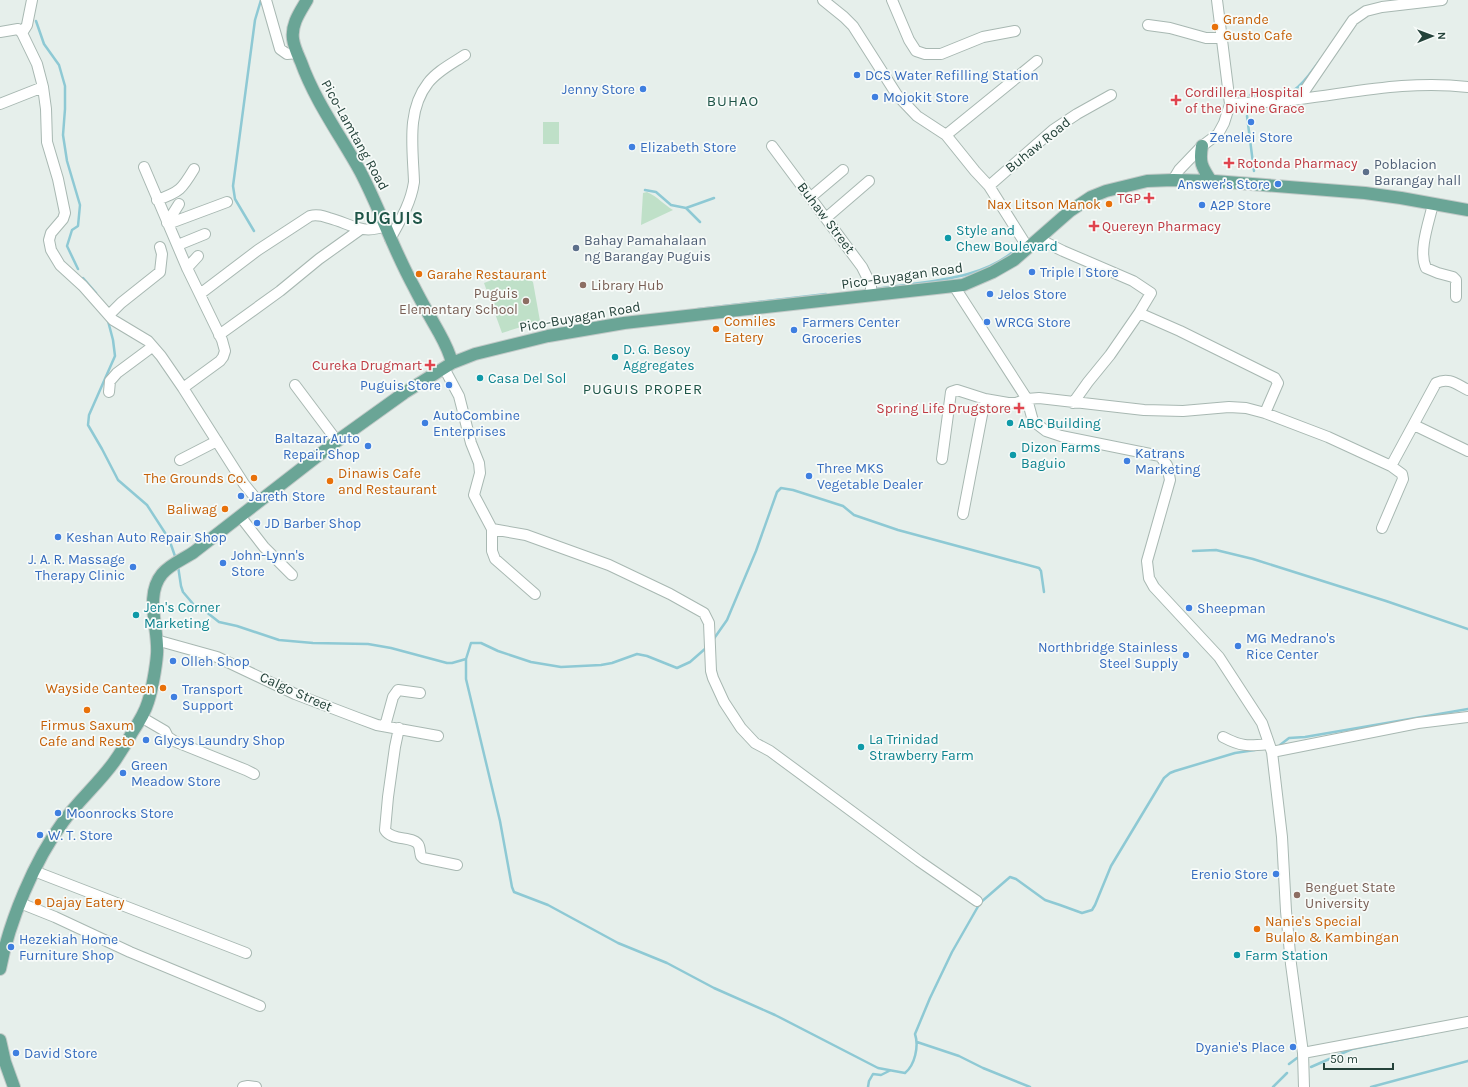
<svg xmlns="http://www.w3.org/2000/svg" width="1468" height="1087" viewBox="0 0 1468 1087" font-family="Karla,sans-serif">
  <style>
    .grass { fill: #bfe0c8 }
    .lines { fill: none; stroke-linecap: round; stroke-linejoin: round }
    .stream { stroke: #8ec9d4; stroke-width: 2.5 }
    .minor-casing { stroke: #a8b8b2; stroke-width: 12 }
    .major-casing { stroke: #c2cac8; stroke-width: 14 }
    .minor { stroke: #fff; stroke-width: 10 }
    .major { stroke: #6aa596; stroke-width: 12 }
    .food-dot { fill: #e8710a; stroke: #f7fbf9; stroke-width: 1.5 }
    .shop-dot { fill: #3f7fe0; stroke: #f7fbf9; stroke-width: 1.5 }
    .health-dot { fill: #e0444e; stroke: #f7fbf9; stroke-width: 1.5 }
    .service-dot { fill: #5c6f8a; stroke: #f7fbf9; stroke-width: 1.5 }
    .culture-dot { fill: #0f9aa8; stroke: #f7fbf9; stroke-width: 1.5 }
    .education-dot { fill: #8d6e63; stroke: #f7fbf9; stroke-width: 1.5 }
    .labels { text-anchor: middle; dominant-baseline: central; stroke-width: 3.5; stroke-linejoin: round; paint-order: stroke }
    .food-label { font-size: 14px; fill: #c56008; stroke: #f7fbf9; text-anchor: start }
    .shop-label { font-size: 14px; fill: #366cbe; stroke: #f7fbf9; text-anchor: start }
    .health-label { font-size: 14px; fill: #be3a42; stroke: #f7fbf9; text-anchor: start }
    .street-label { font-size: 14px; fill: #24423a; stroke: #f7fbf9 }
    .service-label { font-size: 14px; fill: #4e5e75; stroke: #f7fbf9; text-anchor: start }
    .culture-label { font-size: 14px; fill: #0d838f; stroke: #f7fbf9; text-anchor: start }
    .education-label { font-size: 14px; fill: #785e54; stroke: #f7fbf9; text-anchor: start }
    .neighbourhood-label { font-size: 15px; letter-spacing: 1px; fill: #1f5548; stroke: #f7fbf9 }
    .district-label { font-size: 18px; font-weight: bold; letter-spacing: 1px; fill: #1f5548; stroke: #f7fbf9 }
  </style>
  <rect width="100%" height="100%" fill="#e6efeb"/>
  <!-- grass -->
  <path class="grass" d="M543,122H559V144H543Z
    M647,192C658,197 663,204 673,210L641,225L643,193Z
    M518,270L521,271L533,282L540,321L502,333L484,283Z"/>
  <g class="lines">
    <!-- stream -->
    <path class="stream" d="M36,21L44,44L59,65L65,86V109L63,135L67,161L80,205L78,226L72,230L67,246L78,269
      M1250,95C1262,94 1284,96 1294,90C1305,83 1313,69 1321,59
      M1247,116L1254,171
      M645,190L656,192L671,205L686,208L700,222
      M686,208L714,198
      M254,231L235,199L233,186L255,20L261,0
      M83,278L96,293
      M875,289C925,281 984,282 1022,244
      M698,309L826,294
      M108,321L113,340L115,356L89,415L88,425L102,449L116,476L118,480L147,505L169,539L176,559
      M1193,551L1216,550L1253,559L1386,601L1468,629
      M178,566L181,586L183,592L194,605L200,607L219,622L237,626L279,640L313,643L368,644L391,648L447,663H452L466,659
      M713,640L727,620L756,551L777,492L781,488L793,490L843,506L854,515L898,530L1039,568L1041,571L1044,592
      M706,648L690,662L677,668L647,656L637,654L612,663L601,665L561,667L531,662L498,651L481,643H471L466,659V679L500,821L512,887L514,892L548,905L618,943L667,963L714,988L775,1015L878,1068L905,1073C915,1065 919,1046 915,1034L930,998L952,952L980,903L1010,877L1016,879L1045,900L1060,905L1082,913L1092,910L1095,905L1111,866L1164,778L1170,773L1175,771L1235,753L1255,750
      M1280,745L1289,738L1305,737L1468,709
      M917,1042L959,1056L983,1068L1030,1087
      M1289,1064L1297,1058
      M1311,1067L1352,1049L1429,1034
      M868,1087L869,1081L873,1074L881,1075L889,1071
      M1273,1087L1287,1073
      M1371,1087L1468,1061"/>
    <!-- minor casing -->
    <g class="minor-casing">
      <path id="minor" d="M266,0L280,49L287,54L298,53
        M823,0L844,17L853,26L897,95L917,116L946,135L975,171L989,186L1028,248
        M892,0L909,40L916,51L925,54H941L983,37L1015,31
        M1148,25L1170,28L1206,38H1222
        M0,32L18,29L22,33L37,64L43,87L46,109L47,142L58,179L65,213L63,219L51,233L49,240L51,250L60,265L83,286L113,320L148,341L161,356L183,388L244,484L258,501
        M22,33L27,25L32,0
        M1299,99L1353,20L1366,11L1382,7L1442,0
        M0,104L43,87
        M1230,104C1253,102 1277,102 1300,99C1357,92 1410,80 1468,87
        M946,135L1037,61
        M772,146L862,267L871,285V295
        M144,167L187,268L222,340L225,351L223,357L220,361L183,388
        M1173,180L1179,170L1202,146L1218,134L1224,123L1230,104L1217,0
        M989,186L1053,130L1077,114L1111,95
        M811,197L843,170
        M157,200C180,192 182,189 194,169
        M1433,204C1429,222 1418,251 1426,268L1438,273L1453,277L1456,280V297
        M826,218L869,181
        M167,223L179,204
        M168,224L227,202
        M390,239C400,221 411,203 414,182C413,149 406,111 428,83C437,71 453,63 465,55
        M1039,239L1063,251L1133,281L1151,293L1139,313L1110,355L1088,382L1073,403
        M178,245L205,234
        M187,268L198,256
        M954,286L1027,399L1033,421L1046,431L1061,436L1160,456L1167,465L1170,480L1147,561L1149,578L1154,587L1219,657L1262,723L1272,752L1282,837L1286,911L1291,964L1303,1053L1304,1087
        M200,294L258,250L310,216C317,214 323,216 329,218C351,224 362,235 385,226
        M1139,313L1180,331L1275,378L1278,383L1265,413
        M109,315L121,303L160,272L162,254L160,247
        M219,335L280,291L319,259L361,229
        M444,368L459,396L471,443L479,463L480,473L474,495L492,529V551L495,559L535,594
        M295,385L337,441
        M109,392L110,381L117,373L152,347
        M1414,425L1468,451
        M942,459L951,392L957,390L985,399L1008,403H1016L1027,399L1039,398L1144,410L1183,411L1229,407L1246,408L1265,413L1328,437L1391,466L1436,383C1449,377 1456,384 1468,390
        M180,460L217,441
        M963,514L985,399
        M240,516L264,547L292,575
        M1382,528L1403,479L1402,474L1391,466
        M492,529L526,535L609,565L670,594L704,613L709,623L711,671L713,678L724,702L741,728L755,743L770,751L919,861L977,901
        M156,640L217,657L295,694L358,718L377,725L438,736
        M141,717L165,731L168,737L174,741L246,770L254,774
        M385,726L393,697L398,690L420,693
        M399,728L395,747L388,797L385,830C392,842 415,835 419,846C420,849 420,853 421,856L423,858L457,865
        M1223,737C1242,747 1248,746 1269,744
        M1272,752L1418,723L1468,717
        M34,871L246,953
        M20,903L55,917L130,952L260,1006
        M1303,1053L1468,1022
        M243,1087L248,1086L256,1087"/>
    </g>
    <!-- major casing -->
    <g class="major-casing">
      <path id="major" d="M307,0C300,12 291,24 293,39C294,47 298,55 301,62C315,101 340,135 360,171C380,209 393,249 414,287C421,301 429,315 437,329C443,340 449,350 452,363
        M1202,146C1199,163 1202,167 1211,181
        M0,969C9,922 34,861 63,822C78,801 99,783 114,762C121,752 127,742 133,731C139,722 145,712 148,702C152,690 156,667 157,654C159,629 144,596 162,574C170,564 184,559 194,552L337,441L404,393L452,363L475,354L548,336L624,323L963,285L993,272L1014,260L1070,211L1091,197L1106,191L1147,181L1173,180L1214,181L1365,193L1401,198L1468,210
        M0,1040L5,1062L14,1087"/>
    </g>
    <!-- minor -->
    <use href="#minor" class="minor"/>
    <!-- major -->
    <use href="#major" class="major"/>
  </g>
  <!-- markers -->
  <g class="food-dot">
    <circle cx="1215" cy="27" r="4"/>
    <circle cx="1109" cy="204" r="4"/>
    <circle cx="419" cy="274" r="4"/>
    <circle cx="716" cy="329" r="4"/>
    <circle cx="254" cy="478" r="4"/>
    <circle cx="330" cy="481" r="4"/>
    <circle cx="225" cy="509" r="4"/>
    <circle cx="163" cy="688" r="4"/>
    <circle cx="87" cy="710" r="4"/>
    <circle cx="38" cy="902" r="4"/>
    <circle cx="1257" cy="929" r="4"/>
  </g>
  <g class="shop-dot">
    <circle cx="857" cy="75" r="4"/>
    <circle cx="643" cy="89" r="4"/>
    <circle cx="875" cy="97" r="4"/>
    <circle cx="1251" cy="122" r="4"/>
    <circle cx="632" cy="147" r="4"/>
    <circle cx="1278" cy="184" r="4"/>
    <circle cx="1202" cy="205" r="4"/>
    <circle cx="1032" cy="272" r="4"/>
    <circle cx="990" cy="294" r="4"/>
    <circle cx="987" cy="322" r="4"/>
    <circle cx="794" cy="330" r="4"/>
    <circle cx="449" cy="385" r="4"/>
    <circle cx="425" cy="423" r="4"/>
    <circle cx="368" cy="446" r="4"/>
    <circle cx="1127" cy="461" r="4"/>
    <circle cx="809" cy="476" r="4"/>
    <circle cx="241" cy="496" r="4"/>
    <circle cx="257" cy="523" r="4"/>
    <circle cx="58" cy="537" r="4"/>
    <circle cx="223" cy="563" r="4"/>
    <circle cx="133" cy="567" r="4"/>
    <circle cx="1189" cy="608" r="4"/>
    <circle cx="1238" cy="646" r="4"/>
    <circle cx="1186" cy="655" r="4"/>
    <circle cx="173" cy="661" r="4"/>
    <circle cx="174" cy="697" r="4"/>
    <circle cx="146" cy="740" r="4"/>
    <circle cx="123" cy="773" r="4"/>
    <circle cx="58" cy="813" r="4"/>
    <circle cx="40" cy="835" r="4"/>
    <circle cx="1276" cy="874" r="4"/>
    <circle cx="11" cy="947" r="4"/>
    <circle cx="1293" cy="1047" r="4"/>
    <circle cx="16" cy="1053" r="4"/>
  </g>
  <g class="health-dot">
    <path d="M1174 94h4v4h4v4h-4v4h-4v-4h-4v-4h4z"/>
    <path d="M1227 157h4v4h4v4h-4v4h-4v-4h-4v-4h4z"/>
    <path d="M1147 192h4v4h4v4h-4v4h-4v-4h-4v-4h4z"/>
    <path d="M1092 220h4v4h4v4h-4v4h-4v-4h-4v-4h4z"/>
    <path d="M428 359h4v4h4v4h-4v4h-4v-4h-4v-4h4z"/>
    <path d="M1017 402h4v4h4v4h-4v4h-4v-4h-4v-4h4z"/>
  </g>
  <g class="service-dot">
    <circle cx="1366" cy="172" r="4"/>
    <circle cx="576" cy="248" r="4"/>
  </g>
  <g class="culture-dot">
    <circle cx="948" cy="238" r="4"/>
    <circle cx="615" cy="357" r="4"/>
    <circle cx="480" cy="378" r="4"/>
    <circle cx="1010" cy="423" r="4"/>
    <circle cx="1013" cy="455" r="4"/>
    <circle cx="136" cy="615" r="4"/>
    <circle cx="861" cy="747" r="4"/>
    <circle cx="1237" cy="955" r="4"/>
  </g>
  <g class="education-dot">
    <circle cx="583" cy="285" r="4"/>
    <circle cx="526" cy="301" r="4"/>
    <circle cx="1297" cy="895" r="4"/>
  </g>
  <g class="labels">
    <!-- food labels -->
    <g class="food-label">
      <text x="1223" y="19">Grande<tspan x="1223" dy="16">Gusto Cafe</tspan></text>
      <text x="1101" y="204" text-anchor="end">Nax Litson Manok</text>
      <text x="427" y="274">Garahe Restaurant</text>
      <text x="724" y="321">Comiles<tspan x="724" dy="16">Eatery</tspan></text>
      <text x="338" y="473">Dinawis Cafe<tspan x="338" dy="16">and Restaurant</tspan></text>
      <text x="246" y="478" text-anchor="end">The Grounds Co.</text>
      <text x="217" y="509" text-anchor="end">Baliwag</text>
      <text x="155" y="688" text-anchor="end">Wayside Canteen</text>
      <text x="87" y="725" text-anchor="middle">Firmus Saxum<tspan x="87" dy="16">Cafe and Resto</tspan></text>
      <text x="46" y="902">Dajay Eatery</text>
      <text x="1265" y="921">Nanie's Special<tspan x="1265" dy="16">Bulalo &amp; Kambingan</tspan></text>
    </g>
    <!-- shop labels -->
    <g class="shop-label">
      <text x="865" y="75">DCS Water Refilling Station</text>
      <text x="635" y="89" text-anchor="end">Jenny Store</text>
      <text x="883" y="97">Mojokit Store</text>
      <text x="1251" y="137" text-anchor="middle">Zenelei Store</text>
      <text x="640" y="147">Elizabeth Store</text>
      <text x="1270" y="184" text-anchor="end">Answer's Store</text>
      <text x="1210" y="205">A2P Store</text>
      <text x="1040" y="272">Triple I Store</text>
      <text x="998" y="294">Jelos Store</text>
      <text x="802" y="322">Farmers Center<tspan x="802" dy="16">Groceries</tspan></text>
      <text x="995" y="322">WRCG Store</text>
      <text x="441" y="385" text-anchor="end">Puguis Store</text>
      <text x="433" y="415">AutoCombine<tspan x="433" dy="16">Enterprises</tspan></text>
      <text x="360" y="438" text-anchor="end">Baltazar Auto<tspan x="360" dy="16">Repair Shop</tspan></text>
      <text x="1135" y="453">Katrans<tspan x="1135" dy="16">Marketing</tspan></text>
      <text x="817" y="468">Three MKS<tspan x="817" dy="16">Vegetable Dealer</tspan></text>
      <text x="249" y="496">Jareth Store</text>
      <text x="265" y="523">JD Barber Shop</text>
      <text x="66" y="537">Keshan Auto Repair Shop</text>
      <text x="231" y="555">John-Lynn's<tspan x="231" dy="16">Store</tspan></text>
      <text x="125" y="559" text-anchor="end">J. A. R. Massage<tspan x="125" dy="16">Therapy Clinic</tspan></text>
      <text x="1197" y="608">Sheepman</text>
      <text x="1246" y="638">MG Medrano's<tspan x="1246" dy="16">Rice Center</tspan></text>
      <text x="1178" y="647" text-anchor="end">Northbridge Stainless<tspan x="1178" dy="16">Steel Supply</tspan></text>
      <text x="181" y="661">Olleh Shop</text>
      <text x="182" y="689">Transport<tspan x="182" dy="16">Support</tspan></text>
      <text x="154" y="740">Glycys Laundry Shop</text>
      <text x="131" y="765">Green<tspan x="131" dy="16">Meadow Store</tspan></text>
      <text x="66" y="813">Moonrocks Store</text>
      <text x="48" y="835">W. T. Store</text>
      <text x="1268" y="874" text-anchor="end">Erenio Store</text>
      <text x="19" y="939">Hezekiah Home<tspan x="19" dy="16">Furniture Shop</tspan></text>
      <text x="1285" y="1047" text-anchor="end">Dyanie's Place</text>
      <text x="24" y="1053">David Store</text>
    </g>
    <!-- health labels -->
    <g class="health-label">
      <text x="1185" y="92">Cordillera Hospital<tspan x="1185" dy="16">of the Divine Grace</tspan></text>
      <text x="1237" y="163">Rotonda Pharmacy</text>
      <text x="1141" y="198" text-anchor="end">TGP</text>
      <text x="1102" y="226">Quereyn Pharmacy</text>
      <text x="422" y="365" text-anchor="end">Cureka Drugmart</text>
      <text x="1011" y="408" text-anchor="end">Spring Life Drugstore</text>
    </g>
    <!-- street labels -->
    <g class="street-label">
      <text transform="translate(355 135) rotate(61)">Pico-Lamtang Road</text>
      <text transform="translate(1038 145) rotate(-39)">Buhaw Road</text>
      <text transform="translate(826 218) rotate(53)">Buhaw Street</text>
      <text transform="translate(902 276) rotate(-8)">Pico-Buyagan Road</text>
      <text transform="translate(580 317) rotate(-10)">Pico-Buyagan Road</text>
      <text transform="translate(296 692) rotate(24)">Calgo Street</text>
    </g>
    <!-- service labels -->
    <g class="service-label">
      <text x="1374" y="164">Poblacion<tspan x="1374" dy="16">Barangay hall</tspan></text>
      <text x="584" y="240">Bahay Pamahalaan<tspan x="584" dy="16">ng Barangay Puguis</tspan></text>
    </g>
    <!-- culture labels -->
    <g class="culture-label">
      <text x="956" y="230">Style and<tspan x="956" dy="16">Chew Boulevard</tspan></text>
      <text x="623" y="349">D. G. Besoy<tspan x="623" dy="16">Aggregates</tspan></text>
      <text x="488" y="378">Casa Del Sol</text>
      <text x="1018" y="423">ABC Building</text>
      <text x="1021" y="447">Dizon Farms<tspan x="1021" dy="16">Baguio</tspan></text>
      <text x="144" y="607">Jen's Corner<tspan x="144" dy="16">Marketing</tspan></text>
      <text x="869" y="739">La Trinidad<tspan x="869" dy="16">Strawberry Farm</tspan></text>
      <text x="1245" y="955">Farm Station</text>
    </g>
    <!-- education labels -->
    <g class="education-label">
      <text x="591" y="285">Library Hub</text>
      <text x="518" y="293" text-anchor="end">Puguis<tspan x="518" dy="16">Elementary School</tspan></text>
      <text x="1305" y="887">Benguet State<tspan x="1305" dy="16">University</tspan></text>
    </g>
    <!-- neighbourhood labels -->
    <g class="neighbourhood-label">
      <text x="733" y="101">BUHAO</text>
      <text x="643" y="389">PUGUIS PROPER</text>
    </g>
    <!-- district labels -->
    <g class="district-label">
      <text x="389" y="218">PUGUIS</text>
    </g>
  </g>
  <!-- north arrow -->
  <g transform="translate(1432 36) rotate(89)" stroke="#f7fbf9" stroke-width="3" paint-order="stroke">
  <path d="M0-3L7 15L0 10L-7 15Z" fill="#24423a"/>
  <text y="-6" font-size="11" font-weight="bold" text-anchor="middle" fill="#24423a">N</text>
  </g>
  <!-- scale -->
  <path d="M1324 1063v6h69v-6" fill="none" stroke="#24423a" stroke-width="2"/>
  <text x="1330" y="1063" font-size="12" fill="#24423a" stroke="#f7fbf9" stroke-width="3" paint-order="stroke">50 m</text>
</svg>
